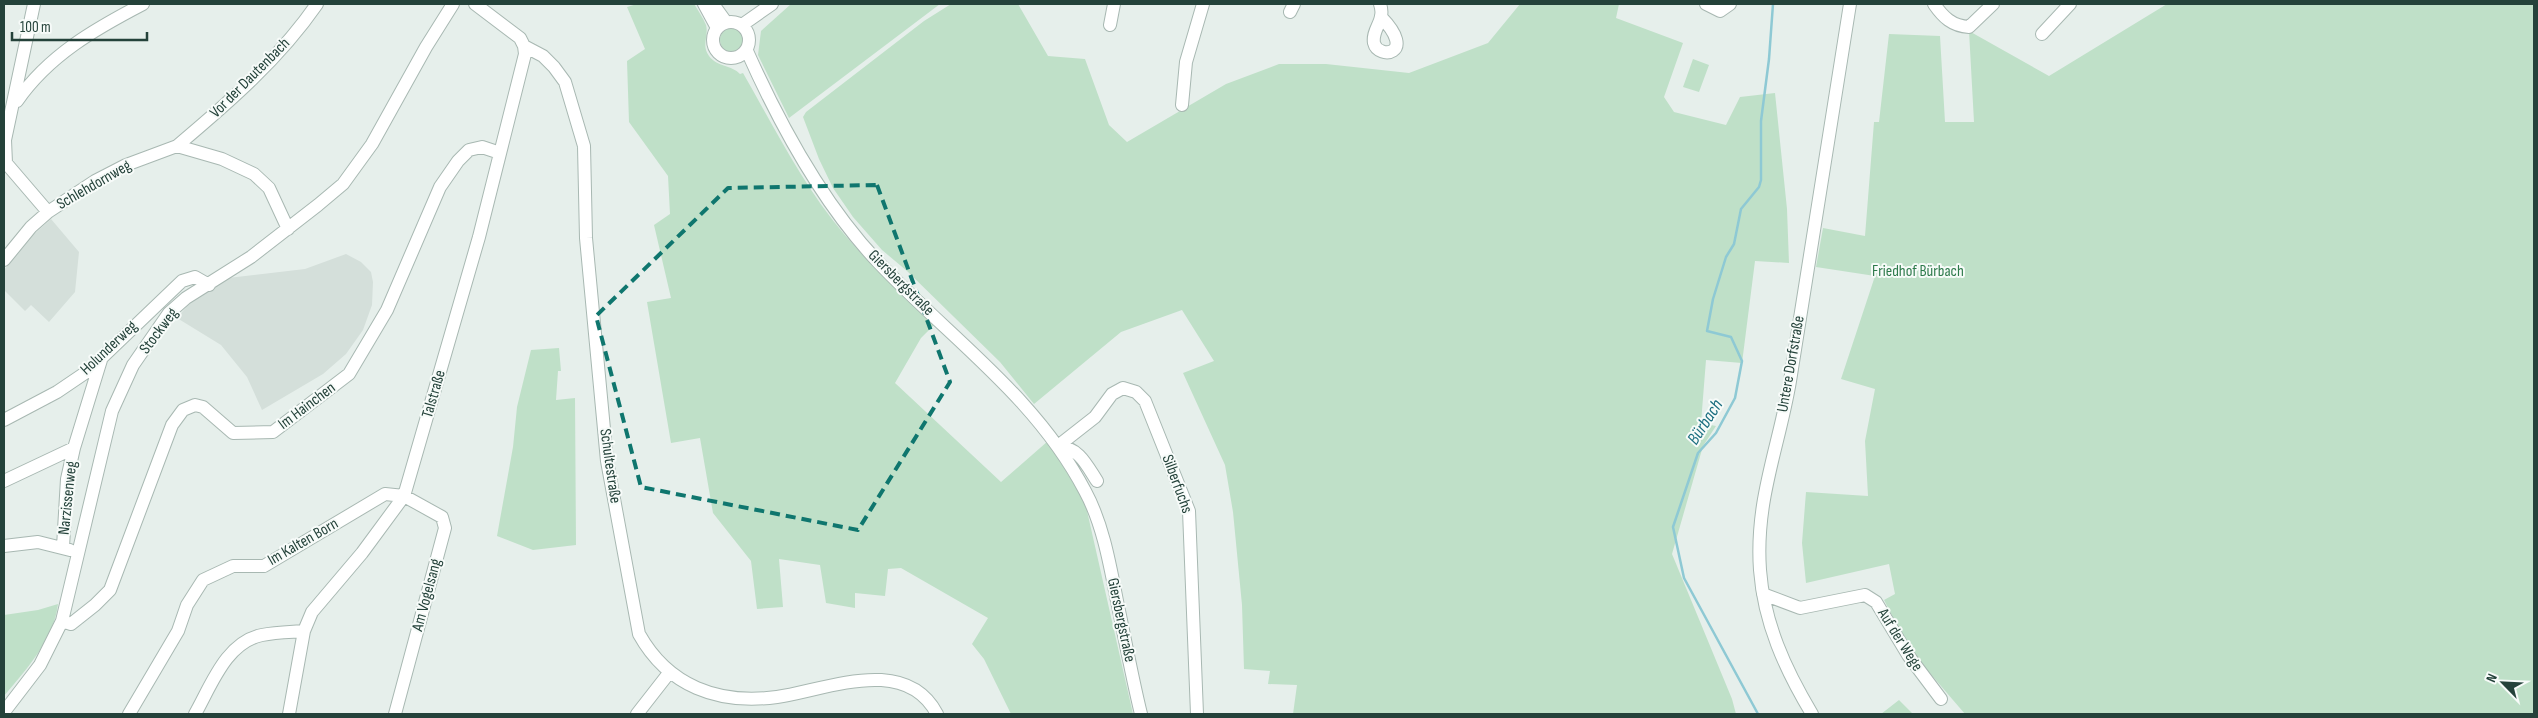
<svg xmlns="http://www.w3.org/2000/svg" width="2538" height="718" viewBox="0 0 2538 718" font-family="'Sofia Sans Condensed',sans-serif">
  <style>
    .built { fill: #d4dfda }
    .green { fill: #bfe0c8 }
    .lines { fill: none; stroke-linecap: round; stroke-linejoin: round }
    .stream { stroke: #8ec9d4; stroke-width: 2.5 }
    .minor-casing { stroke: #a8b8b2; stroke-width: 14 }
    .minor { stroke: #fff; stroke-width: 12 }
    .marked { fill: none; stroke: #0f766e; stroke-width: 4; stroke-dasharray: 10 6; stroke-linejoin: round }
    .labels { text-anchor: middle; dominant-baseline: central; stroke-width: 4; stroke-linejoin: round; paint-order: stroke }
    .street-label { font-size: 16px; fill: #24423a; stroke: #f7fbf9 }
    .park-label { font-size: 16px; fill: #2d7a4b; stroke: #f7fbf9 }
    .water-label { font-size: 18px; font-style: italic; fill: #1c6f80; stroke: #f7fbf9 }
  </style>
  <rect width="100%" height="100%" fill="#e6efeb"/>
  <!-- built -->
  <path class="built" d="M51,219L79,252L75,292L49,322L31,305L25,311L4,290V270L32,236Z
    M346,254L361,262L371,272L373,282L372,305L363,330L346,354L323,374L262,410L247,377L221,345L177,318L188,305L228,278L305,269Z"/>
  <!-- green -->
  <path class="green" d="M637,4H694C698,10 703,18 706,25C709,36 701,45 709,56C717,67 732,65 740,74L743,73C774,127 803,186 844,234C871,266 905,294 936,323L921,338L895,383L1001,482L1048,441L1085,502L1133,714H1011L984,659L972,644L988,618L901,568L888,569L885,596L855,593V608L826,603L820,565L779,559L783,607L757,609L751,561L713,513L700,438L671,443L647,302L671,298L654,225L670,214L668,176L629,122L627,61L645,49L627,7Z
    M791,4H940L789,118L758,55L761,31Z
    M951,4H1018L1048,56L1085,59L1109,125L1127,142L1226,84L1279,64H1326L1409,73L1488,43L1520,4H1619L1616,18L1683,43L1664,97L1674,112L1726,125L1740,97L1775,93L1787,209L1789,263L1755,261L1742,363L1706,360L1701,423L1716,426L1703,446L1672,554L1732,699L1736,714H1293L1297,685L1268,684L1270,671L1244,669L1242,605L1233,512L1225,465L1183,373L1214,361L1182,310L1121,332L1034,404L1000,362L907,271L882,250L853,217L833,188L819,159L803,117L806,112L924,21Z
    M2167,4H2534V714H1965L1910,650L1884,600L1895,594L1889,564L1806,583L1802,543L1806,492L1868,496L1865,441L1875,389L1841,379L1875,276L1816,267L1823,228L1865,236L1874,122H1879L1889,34L1940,36L1945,122H1974L1969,31L2049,76Z
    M720 40a12 12 0 1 1 24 0a12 12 0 1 1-24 0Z
    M1693,59L1709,65L1699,92L1683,87Z
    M559,348L561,371H558L556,400L575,398L576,545L533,550L497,536L513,447L517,407L531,350Z
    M58,604C54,639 26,670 4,696V615L38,610Z
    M1899,700L1913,714H1881Z"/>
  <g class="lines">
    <!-- stream -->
    <path class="stream" d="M1758,714L1684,578L1673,527L1698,453L1716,433L1735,398L1742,361L1731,337L1707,331L1713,299L1726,257L1734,244L1741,209L1759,187L1761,180V121L1769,59L1773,4"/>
    <!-- minor casing -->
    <g class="minor-casing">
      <path id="minor" d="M34,4L5,140L6,163L48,212
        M475,4L520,38L524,46L543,56L554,67L565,82L584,146L586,238L607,461L639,634C668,686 718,705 777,697C826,690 905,654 937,714
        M704,4L717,28
        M713,4L726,22
        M1380,4C1381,7 1382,12 1381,16C1380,25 1372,32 1374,43C1378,60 1418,55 1381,17
        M1706,4L1720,11L1730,4
        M1934,4C1943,17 1952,26 1969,27L1993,4
        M1290,12L1294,4
        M713 40a18 18 0 1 1 36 0a18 18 0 1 1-36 0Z
        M742,25L772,4
        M1110,25L1114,4
        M2042,34L2070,4
        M747,51C780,125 822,203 878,262C950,338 1036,397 1085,491C1103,524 1110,565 1117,601C1125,639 1132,677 1141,714
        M17,101C49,55 95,29 143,4
        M1182,105L1186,62L1203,4
        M177,146C228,103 279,59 317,4
        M4,260L31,227L48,212L95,181L126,165L177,146L222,159L254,174L269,188L288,229
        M4,420L57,392L88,371L182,281L195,277L209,285
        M1058,446L1095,417L1112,394L1123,388L1136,392L1145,401L1189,511L1197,714
        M1058,446C1079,448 1086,464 1097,481
        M4,481L74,448
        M4,546L38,542L70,550
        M63,547L67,479L74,448L101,360
        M1763,594L1800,608L1865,595L1876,602L1908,655L1941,699
        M62,621L71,624L95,605L110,590L172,425L183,410L195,405L203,407L233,433L273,432L349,374L387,310L440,187L458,161L469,150L482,147L500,153
        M4,712L40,665L62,621L112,411L133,365L169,313L186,298L251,257L318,205L343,184L372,144L426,47L453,4
        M129,714L178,631L187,605L203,580L233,566H264L385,494L404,496L442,517L445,528L395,714
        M195,714C211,686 226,642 262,635C276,632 291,632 304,631
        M289,714L304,631L312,612L362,553L404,496L479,237L525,54L524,46
        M637,714L669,673
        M1812,714C1785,669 1764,623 1760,570C1755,500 1779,447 1790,381C1811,255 1829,129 1850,4"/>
    </g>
    <!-- minor -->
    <use href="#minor" class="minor"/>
  </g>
  <!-- marked area -->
  <path class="marked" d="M877,185L950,382L858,530L641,487L596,316L728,188Z"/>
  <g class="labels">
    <!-- street labels -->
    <g class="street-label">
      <text transform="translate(250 78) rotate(-45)">Vor der Dautenbach</text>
      <text transform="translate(94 185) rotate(-30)">Schlehdornweg</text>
      <text transform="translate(901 283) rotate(45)">Giersbergstraße</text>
      <text transform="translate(159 331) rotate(-53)">Stockweg</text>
      <text transform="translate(109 348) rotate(-43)">Holunderweg</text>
      <text transform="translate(1791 364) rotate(-80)">Untere Dorfstraße</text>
      <text transform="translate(434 394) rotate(-74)">Talstraße</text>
      <text transform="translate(307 406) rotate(-37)">Im Hainchen</text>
      <text transform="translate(610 466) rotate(82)">Schultestraße</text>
      <text transform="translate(1177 484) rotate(70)">Silberfuchs</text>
      <text transform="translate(68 498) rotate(-84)">Narzissenweg</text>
      <text transform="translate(303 542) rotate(-30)">Im Kalten Born</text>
      <text transform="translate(427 595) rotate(-75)">Am Vogelsang</text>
      <text transform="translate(1121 620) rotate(78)">Giersbergstraße</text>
      <text transform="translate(1900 640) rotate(58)">Auf der Wege</text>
    </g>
    <!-- park labels -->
    <g class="park-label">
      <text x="1918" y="271">Friedhof Bürbach</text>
    </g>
    <!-- water labels -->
    <g class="water-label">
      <text transform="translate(1705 422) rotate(-57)">Bürbach</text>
    </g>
  </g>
  <!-- border -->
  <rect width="2538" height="718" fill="none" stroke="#24423a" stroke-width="10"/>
  <!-- north arrow -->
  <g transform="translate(2503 683) rotate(294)" stroke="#f7fbf9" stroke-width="4" paint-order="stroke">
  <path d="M0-4L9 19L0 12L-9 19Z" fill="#24423a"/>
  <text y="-8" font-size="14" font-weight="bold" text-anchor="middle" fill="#24423a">N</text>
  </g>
  <!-- scale -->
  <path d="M12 32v8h135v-8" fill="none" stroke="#24423a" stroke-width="2.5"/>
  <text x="20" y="32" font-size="15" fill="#24423a" stroke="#f7fbf9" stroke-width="4" paint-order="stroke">100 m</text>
</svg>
